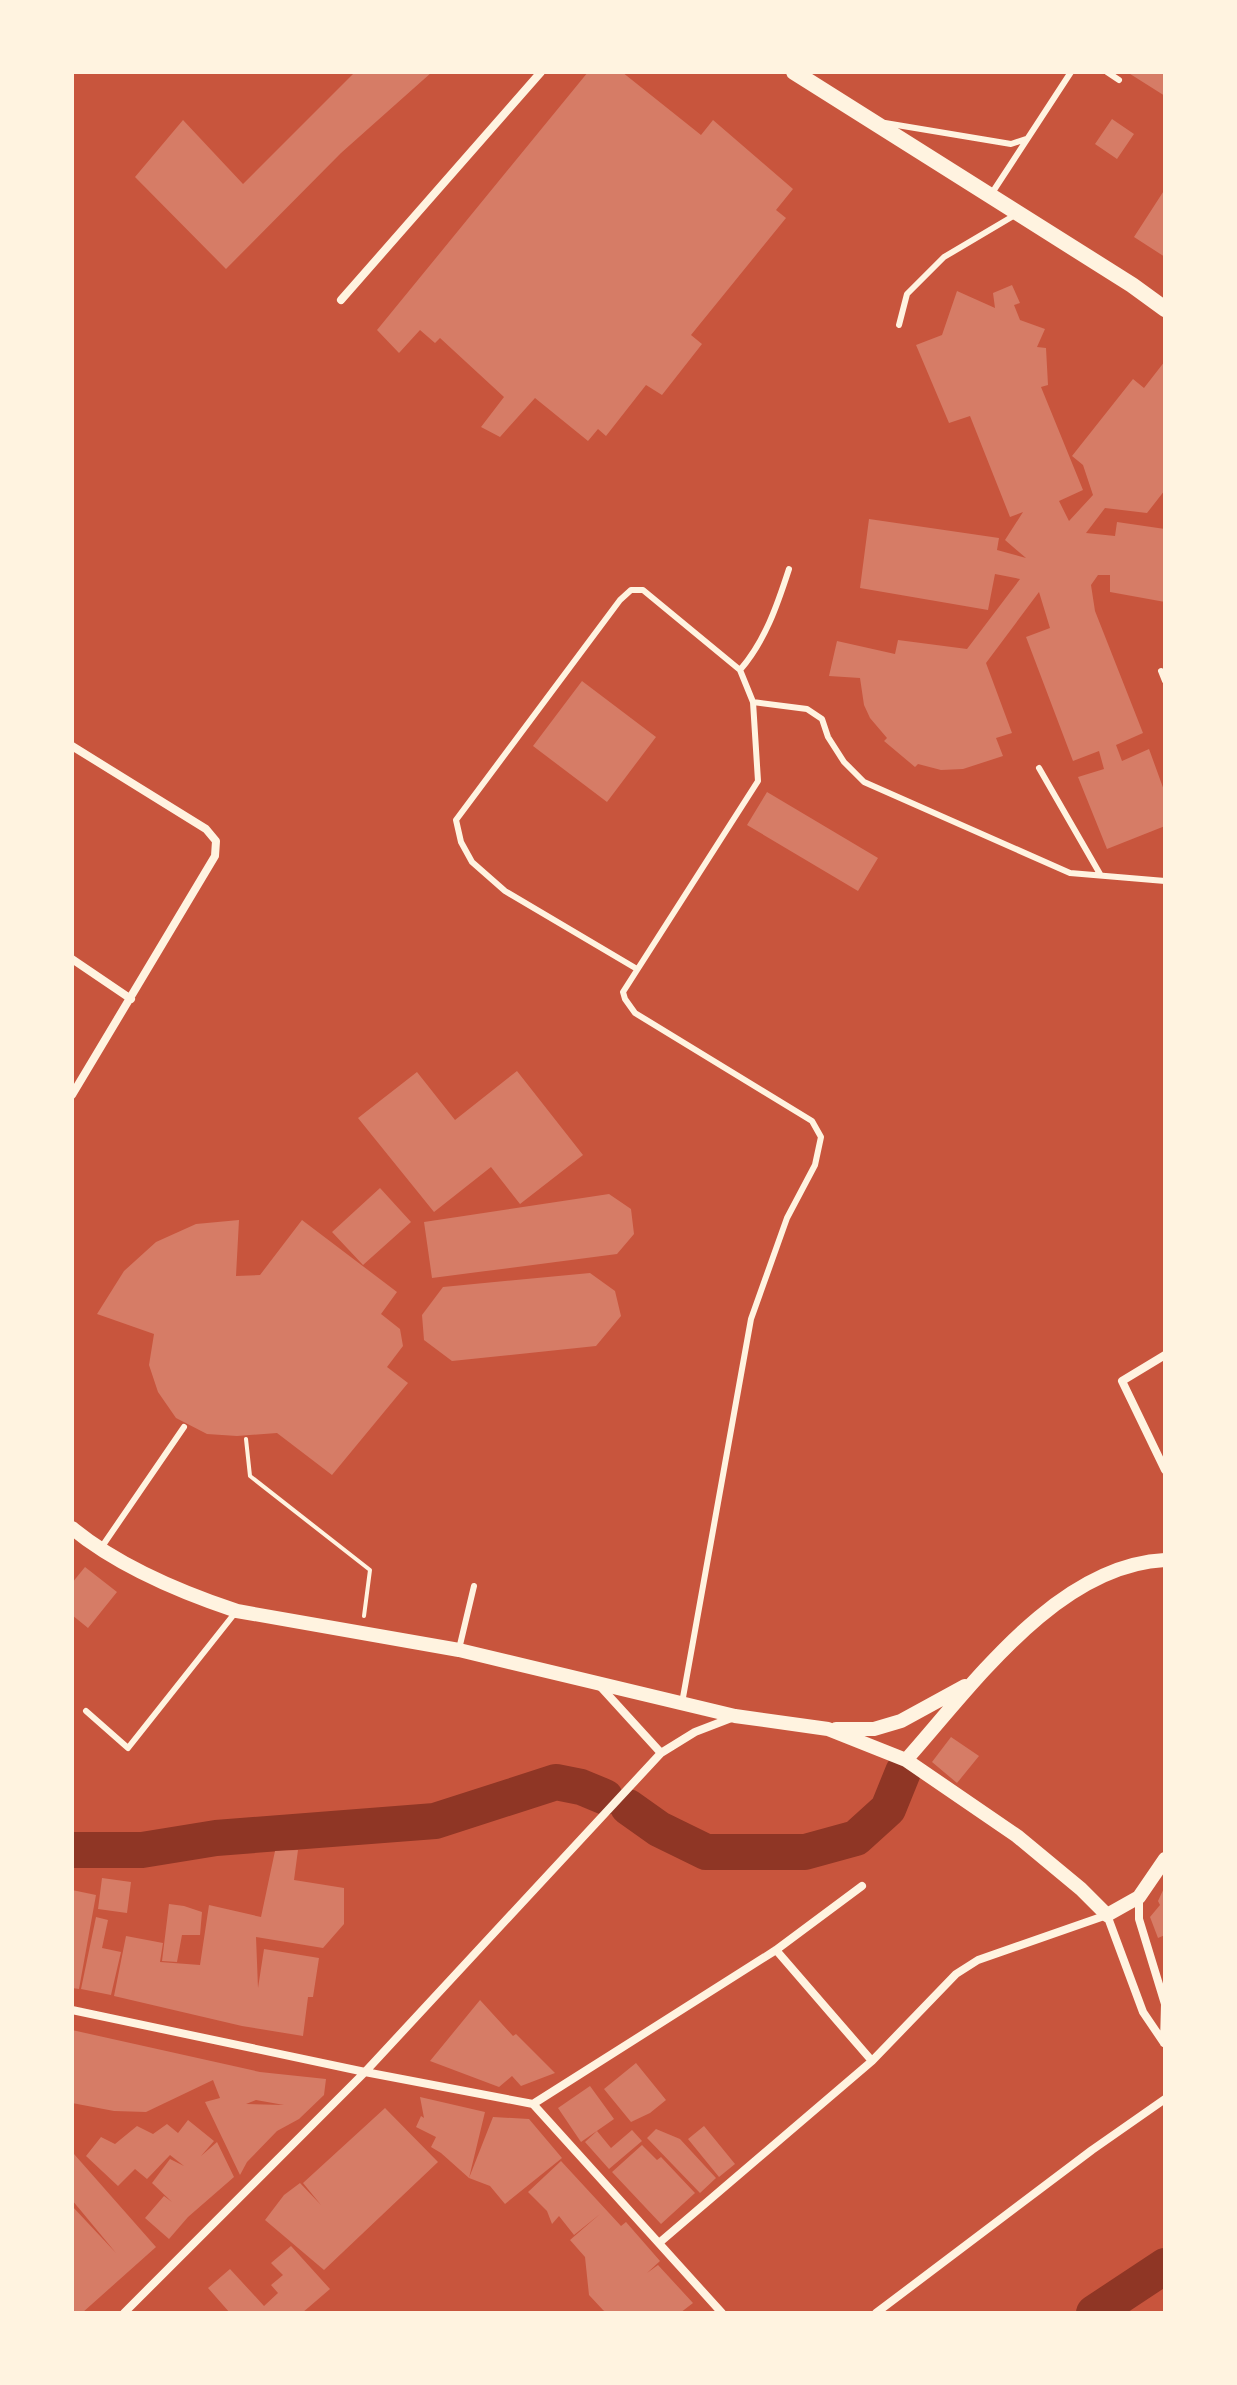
<svg xmlns="http://www.w3.org/2000/svg" width="1237" height="2385" viewBox="0 0 1237 2385" font-family="Lato,sans-serif">
  <style>
    .lines { fill: none; stroke-linecap: round; stroke-linejoin: round }
    .river { stroke: #8f3625; stroke-width: 36 }
    .building { fill: #d67c66; fill-rule: evenodd }
    .path { stroke: #fff3e0; stroke-width: 4 }
    .service { stroke: #fff3e0; stroke-width: 6 }
    .minor { stroke: #fff3e0; stroke-width: 8 }
    .tertiary { stroke: #fff3e0; stroke-width: 14 }
    .secondary { stroke: #fff3e0; stroke-width: 16 }
  </style>
  <rect width="100%" height="100%" fill="#c8553d"/>
  <g class="lines">
    <!-- river -->
    <path class="river" d="M628,1807L659,1829L706,1852H805L856,1838L888,1809L903,1772
      M72,1850H142L216,1838L435,1821L556,1782L581,1787L605,1797
      M1094,2313L1165,2266"/>
  </g>
  <!-- building -->
  <path class="building" d="M355,72H432L341,153L226,269L135,177L183,120L243,184Z
    M588,72H622L701,135L713,120L793,189L776,210L786,218L691,335L702,344L662,395L646,385L606,436L598,429L588,441L535,398L500,437L481,427L504,397L440,338L435,343L420,330L399,353L377,330Z
    M1127,72H1165V96Z
    M1112,119L1134,134L1117,159L1095,144Z
    M1165,189V257L1134,237Z
    M1012,285L1020,303L1014,305L1020,320L1045,329L1037,347L1046,348L1048,385L1041,387L1083,490L1059,501L1069,521L1093,495L1083,465L1072,456L1133,379L1144,388L1165,361V490L1147,513L1105,508L1086,533L1115,536L1117,522L1165,529V602L1110,592V575H1098L1091,585L1095,611L1143,733L1116,745L1122,761L1149,749L1165,793V826L1107,849L1078,777L1104,769L1099,751L1073,761L1026,637L1050,628L1039,592L986,663L1012,733L996,738L1003,756L963,769L941,770L918,764L915,767L884,741L887,738L870,718L864,705L860,678L829,676L837,641L895,654L898,640L967,649L1020,579L995,574L988,610L860,588L869,519L999,538L997,550L1026,558L1005,540L1023,512L1010,517L970,416L949,423L916,345L942,335L957,291L995,308L993,293Z
    M582,681L656,737L607,802L533,746Z
    M767,792L878,858L858,891L747,825Z
    M517,1071L583,1155L520,1204L491,1167L434,1212L358,1118L417,1072L455,1120Z
    M380,1188L411,1222L363,1265L332,1232Z
    M609,1194L631,1209L634,1234L617,1254L432,1278L424,1222Z
    M239,1220L236,1276L260,1275L302,1220L397,1292L381,1314L400,1329L403,1346L387,1367L408,1383L332,1475L277,1433L237,1436L207,1434L176,1418L158,1392L149,1365L154,1334L97,1314L124,1271L156,1242L196,1224Z
    M590,1273L615,1291L621,1316L596,1346L452,1361L424,1340L422,1315L443,1287Z
    M85,1567L117,1592L88,1628L72,1615V1583Z
    M951,1737L979,1756L957,1783L932,1762Z
    M298,1850L294,1880L344,1888V1924L323,1948L256,1937L258,1988L264,1949L319,1958L313,1997H308L303,2036L242,2026L114,1996L126,1936L163,1943L160,1962L200,1965L209,1905L261,1917L275,1851Z
    M102,1878L131,1882L127,1913L98,1909Z
    M1165,1886V1935L1158,1938L1150,1917L1160,1905L1158,1901Z
    M72,1890L96,1895L79,1989L72,1988Z
    M169,1904L184,1906L202,1912L200,1935H182L177,1962L162,1961Z
    M96,1917L108,1920L102,1948L121,1952L111,1995L81,1989Z
    M480,2000L513,2036L516,2034L555,2073L521,2086L512,2076L499,2087L430,2061Z
    M72,2030L260,2072L326,2079L324,2095L299,2119L277,2131L247,2162L240,2175L205,2102L220,2098L213,2080L146,2112L114,2111L72,2103ZM256,2100L284,2105L246,2104Z
    M636,2063L666,2100L650,2113L631,2122L604,2089Z
    M590,2086L614,2119L581,2142L558,2108Z
    M420,2097L485,2112L469,2178L441,2153L431,2147L436,2137L416,2127L421,2116L424,2118Z
    M385,2108L438,2162L324,2270L265,2220L284,2195L300,2183L321,2205L303,2183Z
    M493,2117L529,2119L562,2158L505,2204L490,2186L469,2178Z
    M188,2120L214,2141L201,2156L217,2142L234,2177L188,2217L169,2239L145,2218L164,2196L172,2202L152,2183L170,2159L184,2166L170,2155L147,2179L135,2169L118,2186L86,2156L101,2137L115,2144L137,2126L153,2134L167,2124L178,2133Z
    M704,2126L735,2164L719,2177L688,2139Z
    M656,2129L680,2139L716,2178L700,2193L647,2138Z
    M632,2130L642,2141L609,2169L585,2142L597,2131L611,2148Z
    M642,2145L657,2160L661,2157L695,2193L661,2224L612,2172Z
    M74,2154L156,2247L82,2313H72V2206L116,2253L72,2200Z
    M561,2161L621,2226L626,2222L660,2261L647,2273L658,2265L693,2303L680,2313H607L603,2310L589,2295L585,2257L570,2240L600,2214L574,2235L559,2216L552,2224L547,2211L528,2192Z
    M291,2246L330,2289L302,2313H230L208,2288L230,2269L264,2306L278,2293L271,2285L283,2275L271,2263Z"/>
  <g class="lines">
    <!-- path -->
    <path class="path" d="M246,1439L250,1476L370,1570L364,1616"/>
    <!-- service -->
    <path class="service" d="M1107,72L1119,80
      M885,123L1011,144L1026,139
      M992,193L1071,72
      M899,325L907,294L944,257L1015,215
      M740,670C765,641 777,606 789,569
      M1161,671L1165,681
      M753,702L807,709L822,719L828,737L844,762L864,782L1070,873L1165,881
      M1039,768L1100,874
      M637,969L505,891L472,862L461,842L456,820L620,600L631,590H643L740,670L753,702L758,781L623,992L625,999L635,1013L812,1121L821,1137L815,1165L787,1218L751,1319L682,1703
      M101,1548L184,1427
      M459,1649L474,1586
      M86,1711L128,1748L235,1613"/>
    <!-- minor -->
    <path class="minor" d="M341,300L541,72
      M72,746L206,829L216,841L215,856L72,1095
      M72,959L131,999
      M1165,1355L1122,1381L1165,1470
      M599,1685L661,1753
      M1139,1897V1919L1165,2004L1164,2043
      M776,1950L872,2061
      M72,2010L365,2072L533,2104L722,2313
      M533,2104L776,1950L862,1886
      M659,2243L872,2061L956,1974L978,1960L1107,1915L1143,2012L1164,2043
      M124,2313L365,2072L661,1753L695,1732L734,1717
      M876,2313L1092,2150L1165,2099"/>
    <!-- tertiary -->
    <path class="tertiary" d="M72,1528C118,1566 180,1592 237,1611L459,1650L735,1716L828,1729L906,1760L1017,1836L1081,1889L1107,1915L1139,1897L1165,1859
      M836,1729H874L901,1721L965,1686
      M906,1760C972,1686 1057,1565 1165,1560"/>
    <!-- secondary -->
    <path class="secondary" d="M794,72L1132,285L1165,309"/>
  </g>
  <!-- border -->
  <rect width="1237" height="2385" fill="none" stroke="#fff3e0" stroke-width="148"/>
</svg>
